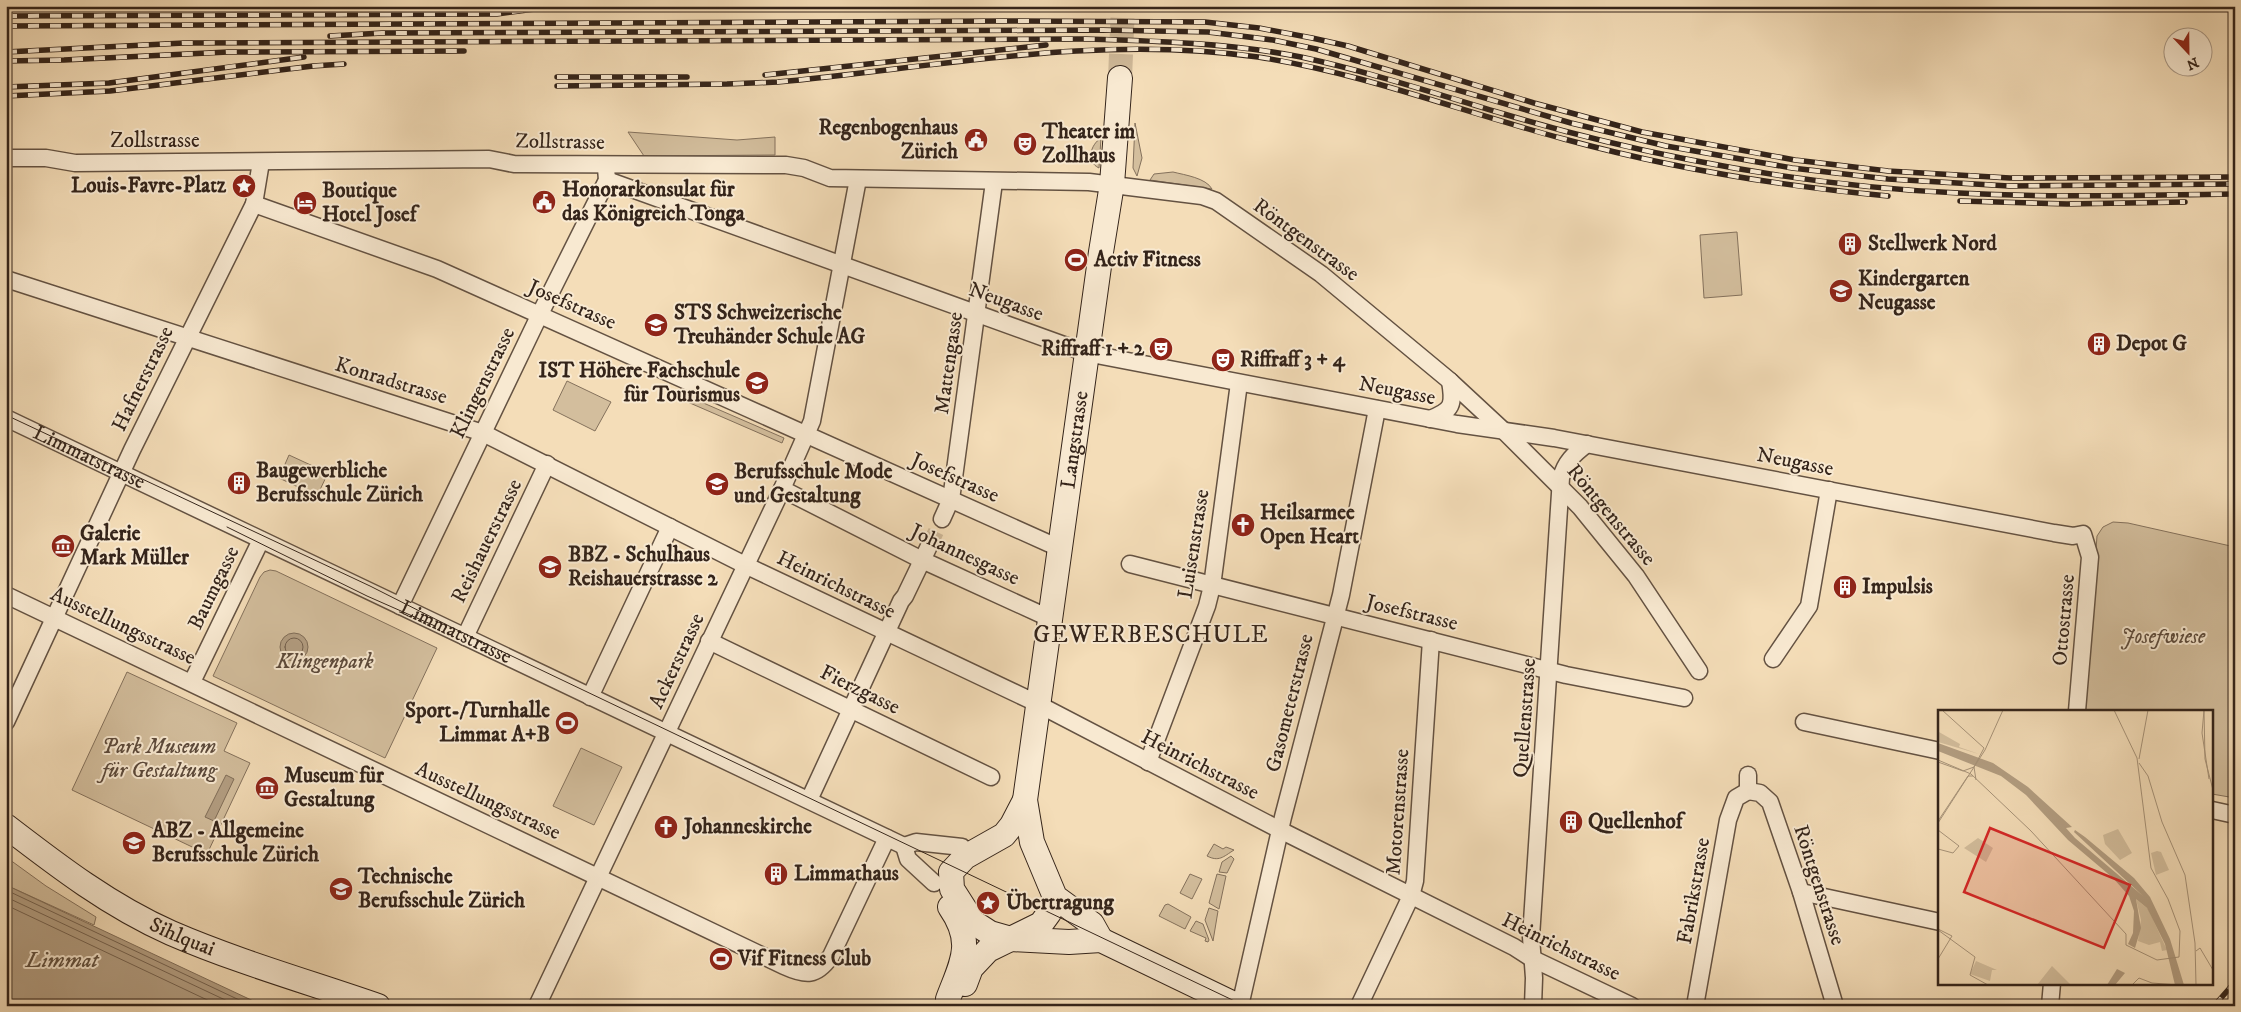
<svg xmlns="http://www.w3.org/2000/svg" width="2241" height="1012" viewBox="0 0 2241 1012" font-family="'IM FELL DW Pica',serif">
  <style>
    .green { fill: #d3be9d; stroke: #84715c }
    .water { fill: #b39e82; stroke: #806d58 }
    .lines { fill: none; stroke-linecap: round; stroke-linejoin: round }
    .shore { stroke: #74614e; stroke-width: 1 }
    .street-tunnel { stroke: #ceb898; stroke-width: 16; stroke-dasharray: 16 8; stroke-linecap: butt }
    .secondary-tunnel { stroke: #ceb898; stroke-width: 24; stroke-dasharray: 24 12; stroke-linecap: butt }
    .street-casing { stroke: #645242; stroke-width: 19 }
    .secondary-casing { stroke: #34241a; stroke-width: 26 }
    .street { stroke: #f8e9d1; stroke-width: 16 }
    .secondary { stroke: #f8e9d1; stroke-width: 24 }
    .tram { stroke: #34241a; stroke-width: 1 }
    .rail-casing { stroke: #34241a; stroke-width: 5.5 }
    .rail { stroke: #f8e9d1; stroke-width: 4; stroke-dasharray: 11; stroke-linecap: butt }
    .labels { text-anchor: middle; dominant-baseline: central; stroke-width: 4; stroke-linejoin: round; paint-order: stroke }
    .poi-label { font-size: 21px; font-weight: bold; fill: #34241a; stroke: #f8e9d1; text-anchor: start }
    .street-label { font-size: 21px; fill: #34241a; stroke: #f8e9d1 }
    .park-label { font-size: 21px; font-style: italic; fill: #5c4a3b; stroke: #f8e9d1 }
    .water-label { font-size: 22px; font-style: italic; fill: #604f3e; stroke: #f8e9d1 }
    .quarter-label { font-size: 24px; letter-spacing: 1px; fill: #34241a; stroke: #f8e9d1 }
    .inset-river { fill: none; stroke: #b39e82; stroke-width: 2.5 }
    .inset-road { fill: none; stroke: #a79379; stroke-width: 1 }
    .view { fill: #d62828; fill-opacity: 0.15; stroke: #d62828; stroke-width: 2.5 }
    .inset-edge { fill: none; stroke: #34241a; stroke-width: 2.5 }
  </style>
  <rect width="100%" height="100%" fill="#f4ddb8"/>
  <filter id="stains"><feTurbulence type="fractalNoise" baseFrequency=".004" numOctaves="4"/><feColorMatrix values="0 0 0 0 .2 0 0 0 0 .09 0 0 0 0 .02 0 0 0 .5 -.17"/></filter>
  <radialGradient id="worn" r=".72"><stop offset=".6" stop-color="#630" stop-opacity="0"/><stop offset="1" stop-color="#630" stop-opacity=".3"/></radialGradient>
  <!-- green -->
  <path class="green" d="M1135,123L1142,158L1137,176L1133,168Z
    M628,132L737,140L775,137V155L644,156Z
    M1101,138L1099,168C1086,162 1090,145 1101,138Z
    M1173,172C1185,175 1206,178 1212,189L1150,180L1154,174Z
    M1737,232L1742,295L1704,298L1700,235Z
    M567,381L611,402L595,431L553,410Z
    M685,395L784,438L782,443L683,400Z
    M289,455L328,473L317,496L279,478Z
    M2113,522L2128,523L2235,547V798L2212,794V711H2084L2097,536L2103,527Z
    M270,570L276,571L437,648L385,758L213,676L260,577L264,572Z
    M127,672L237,723L224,751L250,763L207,854L72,790Z
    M581,748L622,767L594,825L553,806Z
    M1214,844L1223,849L1226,847L1234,850C1223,857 1219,862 1207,856Z
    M1231,856L1234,859L1227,873L1219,872L1222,862Z
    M6,857L46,886L96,917L94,925L6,885Z
    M1190,874L1202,879L1192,899L1180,893Z
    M1217,874L1226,876L1219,909L1209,903Z
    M1168,904L1191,917L1185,929L1159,916L1165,905Z
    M1209,908L1218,911L1213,941L1205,920Z
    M1196,921L1203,924L1209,940L1208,942L1205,941L1206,938L1190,931Z"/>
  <!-- water -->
  <path class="water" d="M280 647a14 14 0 1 1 28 0a14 14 0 1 1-28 0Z
    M226,775L234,779L214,821L205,817Z
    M6,885L264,1006H6Z"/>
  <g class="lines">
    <!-- shore -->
    <path class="shore" d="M285 647a9 9 0 1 1 18 0a9 9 0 1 1-18 0Z
      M6,890L252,1006
      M6,897L238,1006
      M6,905L220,1006"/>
    <!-- street-tunnel -->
    <path class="street-tunnel" d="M929,546L942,519"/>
    <!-- secondary-tunnel -->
    <path class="secondary-tunnel" d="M1120,78L1123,6"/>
    <!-- street casing -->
    <g class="street-casing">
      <g id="street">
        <path d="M6,158H46L75,163L489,159L514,164L786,165L804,168L830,178L1089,182L1202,196L1216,201L1321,274L1450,381L1505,432L1580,507L1636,576L1699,671"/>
        <path d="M607,180L1086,353L1457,424L1554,438L2054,533L2073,536L2083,534L2090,557L2077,711"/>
        <path d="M254,204L437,269L1059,548"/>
        <path d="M6,279L483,433L745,565L1030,700L1280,830L1514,947L1531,958L1632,1006"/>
        <path id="s1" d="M6,418L904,846"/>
        <path d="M1430,419C1453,410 1454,405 1450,381"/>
        <path d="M782,489L922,560L1049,618"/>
        <path d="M942,519L951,499L953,485L994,182"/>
        <path d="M1130,564L1566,675L1684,698"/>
        <path d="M6,595L784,966C806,976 816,977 831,956L887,838"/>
        <path d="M400,606L540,314L607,180L606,168"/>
        <path d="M465,637L547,464"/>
        <path d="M709,641L991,777"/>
        <path d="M1773,659L1809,606L1829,490"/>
        <path d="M192,682L261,540"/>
        <path d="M590,697L670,527"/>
        <path d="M6,722L132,450L254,204L261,162"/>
        <path d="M1804,722L1940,751"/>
        <path d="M1148,762L1207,606L1212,586L1239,383"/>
        <path d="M1748,775V791"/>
        <path d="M1748,791L1760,793L1770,802L1801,892L1835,1006"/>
        <path d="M809,800L901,601L905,596L929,546"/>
        <path d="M2212,810L2235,815"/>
        <path d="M904,846L916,842L962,847"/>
        <path d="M904,846L908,859L934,883"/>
        <path d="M1801,892L1940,922"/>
        <path d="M537,1006L782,489L812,421L858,179"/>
        <path d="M1240,1006L1283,817L1341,595L1377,409"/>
        <path d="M1359,1006L1411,896L1415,881L1431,640"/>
        <path d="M1533,1006L1534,978L1531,937L1561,478C1565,462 1574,454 1587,444"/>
        <path d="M1695,1006L1728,820L1736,798L1748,791"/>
        <path d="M2050,1006L2052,983"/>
      </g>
    </g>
    <!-- secondary casing -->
    <g class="secondary-casing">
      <g id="secondary">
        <path d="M1025,800L1012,825L1004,835L965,857L951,872L952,889L973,922L990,933L1011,939L1069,942L1101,940L1238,1006"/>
        <path id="s2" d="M6,826C58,866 110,906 171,933C238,962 309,982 378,1006"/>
        <path id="s3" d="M1101,940L1092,924L1055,897L1032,842L1025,800L1101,252L1112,184L1120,78"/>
        <path d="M965,984L971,968L988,950L1041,924L1049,913L1055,897"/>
        <path d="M948,1006V999C962,962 975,943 950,907"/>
      </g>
    </g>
    <!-- street -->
    <use href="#street" class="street"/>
    <!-- secondary -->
    <use href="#secondary" class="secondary"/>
    <!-- tram -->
    <path class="tram" d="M6,415L370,586L451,627L1245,1006
      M227,527L367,596L435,626"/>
    <!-- rail casing -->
    <g class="rail-casing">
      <path id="rail" d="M6,16L497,14L558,6
        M6,26L1008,21L1205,22L1259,28L1312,38L1348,46L1534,103L1642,132L1795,160L1888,171L2010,178L2235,177
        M330,36L382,33L643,32L1103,30L1208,32L1273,40L1316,49L1571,123L1666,146L1792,168L1888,179L2009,186L2235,184
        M6,52L184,43L1085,39C1157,41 1230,43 1301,57C1370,72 1437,94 1504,114C1564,132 1625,147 1686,159C1776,177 1868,189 1959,193C2051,198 2143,195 2235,194
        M6,61L64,60L228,52L464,51
        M765,75L1046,45
        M557,77H687
        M557,86L727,84L778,82C938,67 1098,34 1258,57C1363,73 1462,112 1564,139C1670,168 1779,186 1888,196
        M6,87L109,83L304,57
        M6,96L110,91L313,66L344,64
        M1960,201L2067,204L2185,202
        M2214,1006L2235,982"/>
    </g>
    <!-- rail -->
    <use href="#rail" class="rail"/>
  </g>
  <!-- icons -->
  <defs>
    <g id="civic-disc" transform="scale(1.25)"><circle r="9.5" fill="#8f2418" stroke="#f8e9d1"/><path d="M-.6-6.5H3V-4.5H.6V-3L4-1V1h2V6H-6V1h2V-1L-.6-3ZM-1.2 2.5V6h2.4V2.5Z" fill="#fff"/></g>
    <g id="theatre-disc" transform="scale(1.25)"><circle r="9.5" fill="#8f2418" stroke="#f8e9d1"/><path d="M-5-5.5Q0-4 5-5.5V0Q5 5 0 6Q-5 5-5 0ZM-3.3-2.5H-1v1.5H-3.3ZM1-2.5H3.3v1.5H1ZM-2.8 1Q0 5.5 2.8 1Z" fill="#fff"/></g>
    <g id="sight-disc" transform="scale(1.25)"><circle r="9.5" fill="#8f2418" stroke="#f8e9d1"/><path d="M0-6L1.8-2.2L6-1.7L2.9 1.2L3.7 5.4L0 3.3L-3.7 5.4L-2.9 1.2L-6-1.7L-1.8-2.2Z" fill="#fff"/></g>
    <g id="hotel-disc" transform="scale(1.25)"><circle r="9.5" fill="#8f2418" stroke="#f8e9d1"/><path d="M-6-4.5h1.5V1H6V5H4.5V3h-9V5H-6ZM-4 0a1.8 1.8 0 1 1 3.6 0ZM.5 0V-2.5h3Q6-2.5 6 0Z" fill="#fff"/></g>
    <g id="building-disc" transform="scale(1.25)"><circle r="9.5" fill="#8f2418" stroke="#f8e9d1"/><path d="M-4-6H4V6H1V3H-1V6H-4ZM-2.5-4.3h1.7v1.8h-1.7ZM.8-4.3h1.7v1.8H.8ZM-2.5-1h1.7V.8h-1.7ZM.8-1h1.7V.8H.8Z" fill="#fff"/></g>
    <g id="stadium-disc" transform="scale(1.25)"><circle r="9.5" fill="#8f2418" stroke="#f8e9d1"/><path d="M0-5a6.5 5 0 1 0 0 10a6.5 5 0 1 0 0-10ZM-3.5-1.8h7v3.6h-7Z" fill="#fff"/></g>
    <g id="school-disc" transform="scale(1.25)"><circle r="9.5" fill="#8f2418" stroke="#f8e9d1"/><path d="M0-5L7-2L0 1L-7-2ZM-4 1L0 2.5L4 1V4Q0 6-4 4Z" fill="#fff"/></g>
    <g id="university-disc" transform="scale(1.25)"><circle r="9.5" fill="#8f2418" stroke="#f8e9d1"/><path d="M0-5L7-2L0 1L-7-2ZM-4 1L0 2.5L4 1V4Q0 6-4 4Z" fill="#fff"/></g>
    <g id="church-disc" transform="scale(1.25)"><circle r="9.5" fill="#8f2418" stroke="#f8e9d1"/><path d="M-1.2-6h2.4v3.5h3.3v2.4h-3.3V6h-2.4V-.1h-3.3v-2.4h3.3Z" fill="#fff"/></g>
    <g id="museum-disc" transform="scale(1.25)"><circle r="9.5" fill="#8f2418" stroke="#f8e9d1"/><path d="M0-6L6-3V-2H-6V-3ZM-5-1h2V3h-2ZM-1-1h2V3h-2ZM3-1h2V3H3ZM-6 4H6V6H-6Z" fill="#fff"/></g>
  </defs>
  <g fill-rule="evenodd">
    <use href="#civic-disc" x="976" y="140"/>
    <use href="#theatre-disc" x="1025" y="144"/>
    <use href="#sight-disc" x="244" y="186"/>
    <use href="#civic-disc" x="544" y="202"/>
    <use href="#hotel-disc" x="305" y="203"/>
    <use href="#building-disc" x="1850" y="244"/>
    <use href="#stadium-disc" x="1076" y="260"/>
    <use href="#school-disc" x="1841" y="291"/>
    <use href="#university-disc" x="656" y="325"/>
    <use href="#building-disc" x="2099" y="344"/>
    <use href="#theatre-disc" x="1161" y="349"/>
    <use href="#theatre-disc" x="1223" y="360"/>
    <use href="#school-disc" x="757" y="383"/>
    <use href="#building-disc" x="239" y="483"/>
    <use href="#university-disc" x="717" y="484"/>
    <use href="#church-disc" x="1243" y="525"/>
    <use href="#museum-disc" x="63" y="546"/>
    <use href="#university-disc" x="550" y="567"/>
    <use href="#building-disc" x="1845" y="587"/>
    <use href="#stadium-disc" x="567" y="723"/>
    <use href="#museum-disc" x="267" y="788"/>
    <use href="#building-disc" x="1571" y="822"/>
    <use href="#church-disc" x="666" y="827"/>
    <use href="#university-disc" x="134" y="843"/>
    <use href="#building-disc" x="776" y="874"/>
    <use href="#school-disc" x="341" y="889"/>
    <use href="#sight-disc" x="988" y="903"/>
    <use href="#stadium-disc" x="721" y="959"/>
  </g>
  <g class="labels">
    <!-- poi labels -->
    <g class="poi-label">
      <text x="958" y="128" text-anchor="end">Regenbogenhaus<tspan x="958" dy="24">Zürich</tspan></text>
      <text x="1042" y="132">Theater im<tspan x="1042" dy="24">Zollhaus</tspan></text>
      <text x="226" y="186" text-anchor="end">Louis-Favre-Platz</text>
      <text x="562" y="190">Honorarkonsulat für<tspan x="562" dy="24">das Königreich Tonga</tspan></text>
      <text x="322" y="191">Boutique<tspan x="322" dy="24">Hotel Josef</tspan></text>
      <text x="1868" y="244">Stellwerk Nord</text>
      <text x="1094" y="260">Activ Fitness</text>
      <text x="1858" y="279">Kindergarten<tspan x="1858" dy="24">Neugasse</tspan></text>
      <text x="674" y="313">STS Schweizerische<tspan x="674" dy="24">Treuhänder Schule AG</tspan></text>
      <text x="2116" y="344">Depot G</text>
      <text x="1144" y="349" text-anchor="end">Riffraff 1 + 2</text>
      <text x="1240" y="360">Riffraff 3 + 4</text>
      <text x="740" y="371" text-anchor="end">IST Höhere Fachschule<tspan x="740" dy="24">für Tourismus</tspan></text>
      <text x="256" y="471">Baugewerbliche<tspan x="256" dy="24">Berufsschule Zürich</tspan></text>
      <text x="734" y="472">Berufsschule Mode<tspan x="734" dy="24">und Gestaltung</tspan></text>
      <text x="1260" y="513">Heilsarmee<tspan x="1260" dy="24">Open Heart</tspan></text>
      <text x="80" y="534">Galerie<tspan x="80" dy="24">Mark Müller</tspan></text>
      <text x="568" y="555">BBZ - Schulhaus<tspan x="568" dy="24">Reishauerstrasse 2</tspan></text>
      <text x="1862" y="587">Impulsis</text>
      <text x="550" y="711" text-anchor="end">Sport-/Turnhalle<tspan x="550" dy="24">Limmat A+B</tspan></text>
      <text x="284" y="776">Museum für<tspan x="284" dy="24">Gestaltung</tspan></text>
      <text x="1588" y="822">Quellenhof</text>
      <text x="684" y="827">Johanneskirche</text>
      <text x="152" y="831">ABZ - Allgemeine<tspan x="152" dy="24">Berufsschule Zürich</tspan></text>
      <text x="794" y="874">Limmathaus</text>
      <text x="358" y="877">Technische<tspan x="358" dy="24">Berufsschule Zürich</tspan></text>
      <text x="1006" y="903">Übertragung</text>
      <text x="738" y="959">Vif Fitness Club</text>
    </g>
    <!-- street labels -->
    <g class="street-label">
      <text x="155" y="141">Zollstrasse</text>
      <text transform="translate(560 142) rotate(1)">Zollstrasse</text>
      <text transform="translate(1306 240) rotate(36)">Röntgenstrasse</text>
      <text transform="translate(1006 302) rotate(20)">Neugasse</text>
      <text transform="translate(572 305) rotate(24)">Josefstrasse</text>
      <text transform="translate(949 363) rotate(-82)">Mattengasse</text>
      <text transform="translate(143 379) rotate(-64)">Hafnerstrasse</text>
      <text transform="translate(391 381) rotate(17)">Konradstrasse</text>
      <text transform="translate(483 383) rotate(-64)">Klingenstrasse</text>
      <text transform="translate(1397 391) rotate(11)">Neugasse</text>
      <text stroke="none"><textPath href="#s3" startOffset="530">Langstrasse</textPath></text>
      <text stroke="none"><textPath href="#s1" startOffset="92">Limmatstrasse</textPath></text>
      <text transform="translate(1795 462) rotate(11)">Neugasse</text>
      <text transform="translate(955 478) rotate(24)">Josefstrasse</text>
      <text transform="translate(1611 515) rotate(50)">Röntgenstrasse</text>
      <text transform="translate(487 541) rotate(-64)">Reishauerstrasse</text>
      <text transform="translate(1194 544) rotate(-81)">Luisenstrasse</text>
      <text transform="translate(965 555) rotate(25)">Johannesgasse</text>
      <text transform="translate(836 585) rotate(26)">Heinrichstrasse</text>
      <text transform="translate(214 588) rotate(-64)">Baumgasse</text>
      <text transform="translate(1412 613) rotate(14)">Josefstrasse</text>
      <text transform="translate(2064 620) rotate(-85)">Ottostrasse</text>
      <text transform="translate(123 626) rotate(25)">Ausstellungsstrasse</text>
      <text stroke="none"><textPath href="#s1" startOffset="498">Limmatstrasse</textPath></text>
      <text transform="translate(677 661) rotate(-65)">Ackerstrasse</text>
      <text transform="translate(860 690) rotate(26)">Fierzgasse</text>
      <text transform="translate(1290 703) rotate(-76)">Gasometerstrasse</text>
      <text transform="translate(1525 718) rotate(-86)">Quellenstrasse</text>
      <text transform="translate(1200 765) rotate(27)">Heinrichstrasse</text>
      <text transform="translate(488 801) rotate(25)">Ausstellungsstrasse</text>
      <text transform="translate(1398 812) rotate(-86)">Motorenstrasse</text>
      <text transform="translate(1819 885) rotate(72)">Röntgenstrasse</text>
      <text transform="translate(1694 891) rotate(-80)">Fabrikstrasse</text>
      <text stroke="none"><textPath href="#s2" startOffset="209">Sihlquai</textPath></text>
      <text transform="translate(1561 947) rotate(26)">Heinrichstrasse</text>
    </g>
    <!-- park labels -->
    <g class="park-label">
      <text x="2163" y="637">Josefwiese</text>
      <text x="325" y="662">Klingenpark</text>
      <text x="159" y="747">Park Museum<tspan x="159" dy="24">für Gestaltung</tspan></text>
    </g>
    <!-- water labels -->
    <g class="water-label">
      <text x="62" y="960">Limmat</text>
    </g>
    <!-- quarter labels -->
    <g class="quarter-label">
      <text x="1151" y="635">GEWERBESCHULE</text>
    </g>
  </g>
  <!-- overview -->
  <g transform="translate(1938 710)">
    <rect width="275" height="275" fill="#f4ddb8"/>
    <path d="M1,22L22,34L21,37L41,44L0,32ZM180,119L194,143L182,150L167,134L165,125ZM40,128L55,138L48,152L26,138ZM219,141L223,142L231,160L218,165L213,143ZM198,189L210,199L229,240L224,241L222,232L211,235L200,231L203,210ZM38,251L59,260H54L52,271L32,264ZM114,256L133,275H99Z" fill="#d3be9d"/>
    <path d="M0,33L55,53L90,77L134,117L128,118L137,128L205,186L136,122L137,120L147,127L196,168L212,187L232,229L246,275H237L227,234L209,198L198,189L203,218L197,238L190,234L195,223L196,201L191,186L175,168L130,130L88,85L63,66L0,41ZM179,259L187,263L177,275H169Z" fill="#b39e82"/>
    <path class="inset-river" d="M238,255L231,239L244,275"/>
    <path class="inset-road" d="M4,0L46,38L36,57L38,70M266,0L264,23L271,69M266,0L267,49L275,80M201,49L210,0M0,50L33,64L93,121L188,224V235L219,250L241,247L242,221L230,189L213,158L199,48L176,0M0,52L25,61L36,57M201,53L210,66L224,112L247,165L257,233L258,275M0,111L30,66H35M0,113L47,40L65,0M0,120L21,136L15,143L0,139M0,219L14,226L0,249M0,220L37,247L32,265L50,275M258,241L262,238L275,260M194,275L201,268L214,273L240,275"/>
    <path class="view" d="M52,118L192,175L166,238L26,182Z"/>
    <rect width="275" height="275" class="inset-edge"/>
  </g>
  <!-- margin -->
  <rect width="2241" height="1012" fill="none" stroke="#f4ddb8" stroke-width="25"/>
  <rect x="8" y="8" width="2226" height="997" fill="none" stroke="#34241a" stroke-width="2.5"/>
  <rect x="12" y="12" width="2216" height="987" fill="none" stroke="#34241a"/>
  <!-- north arrow -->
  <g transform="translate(2188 52) rotate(158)"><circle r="24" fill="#f8e9d1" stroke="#aa9a88"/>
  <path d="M0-4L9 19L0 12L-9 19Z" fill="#8f2418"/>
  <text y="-8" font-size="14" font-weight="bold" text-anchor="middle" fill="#34241a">N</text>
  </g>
  <rect width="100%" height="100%" filter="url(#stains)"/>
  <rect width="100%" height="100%" fill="url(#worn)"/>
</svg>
